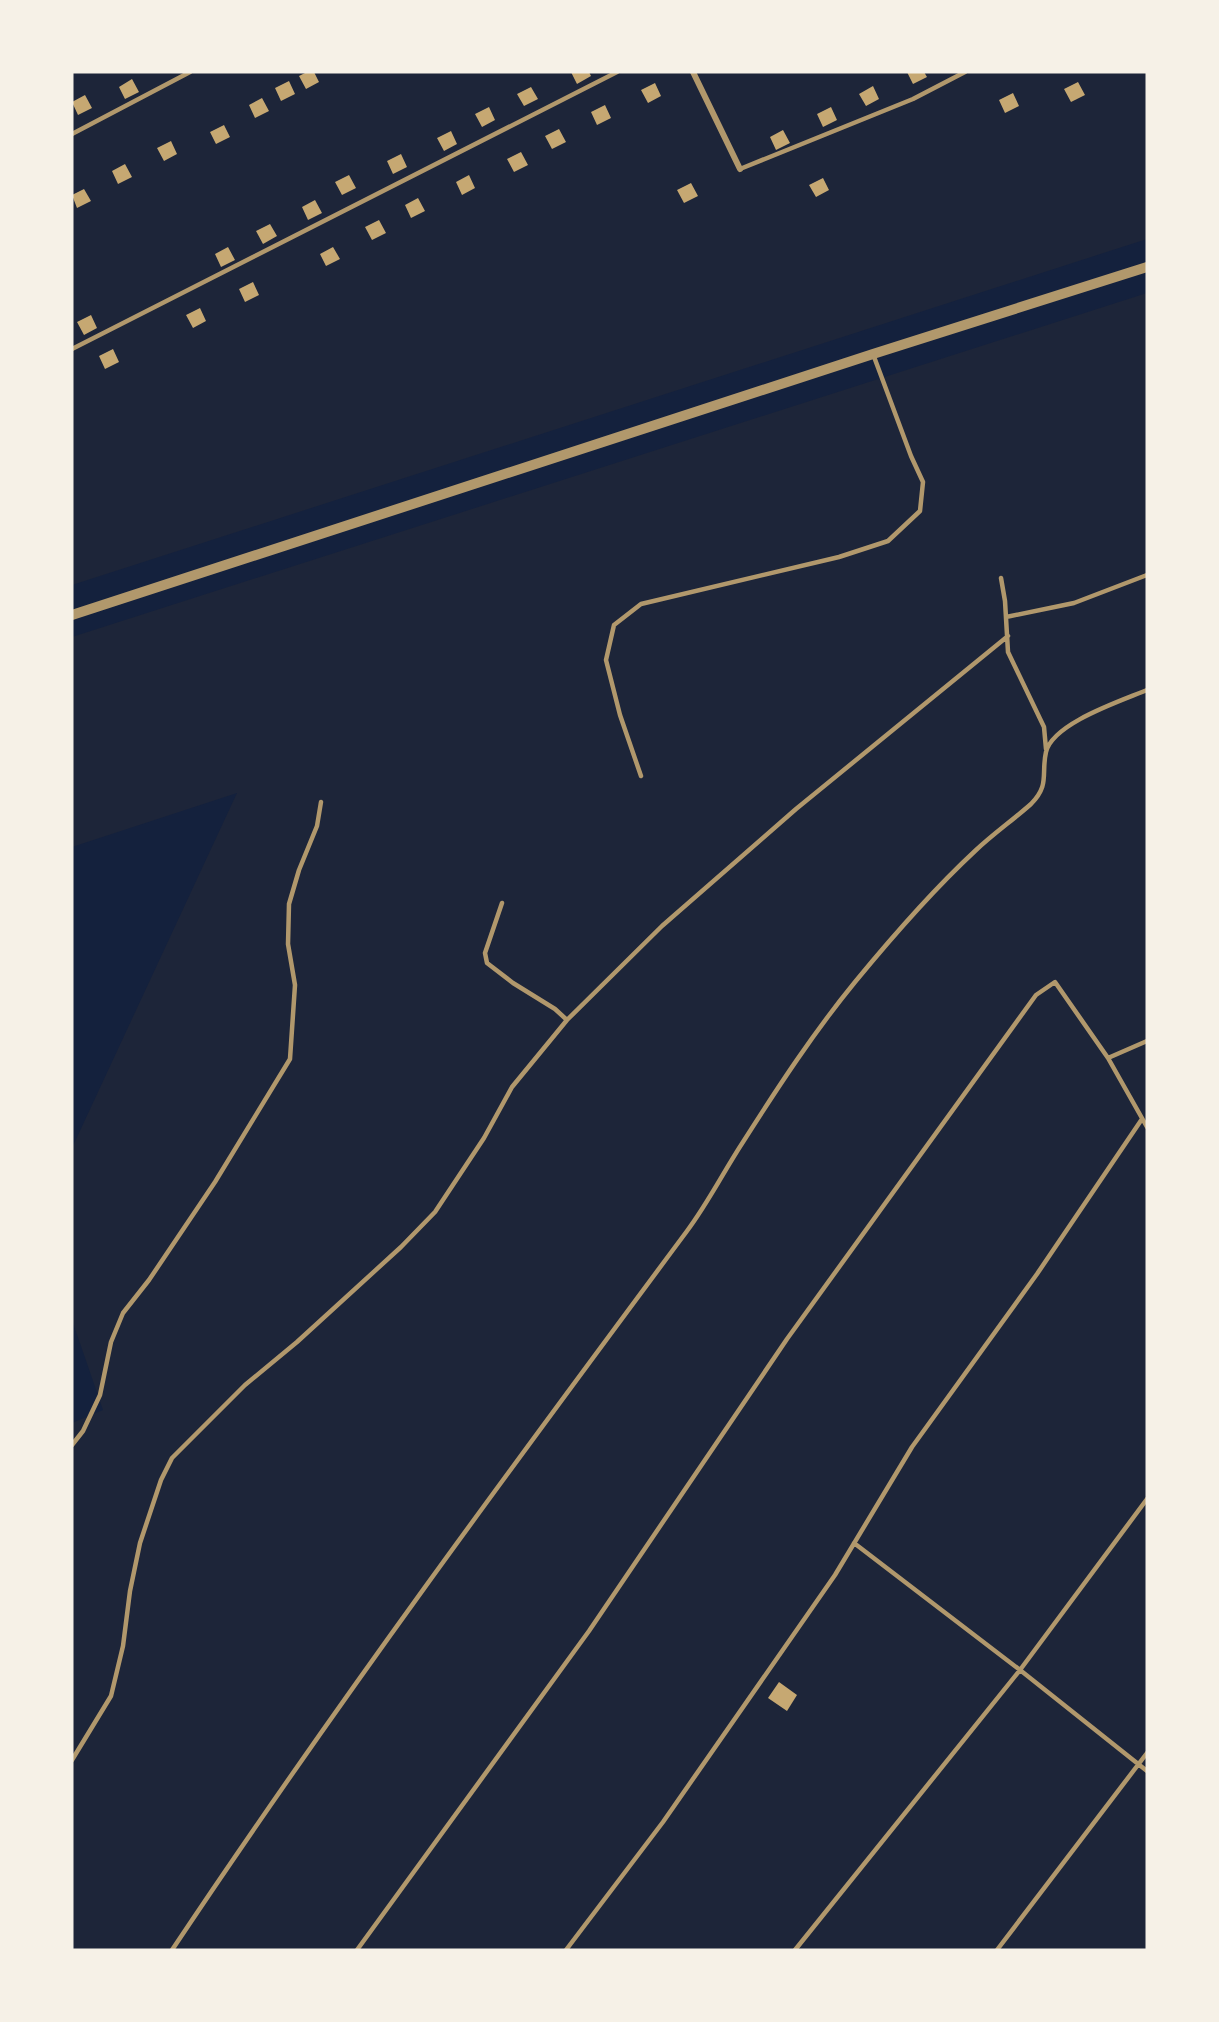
<svg xmlns="http://www.w3.org/2000/svg" width="1219" height="2022" viewBox="0 0 1219 2022" font-family="'PT Sans Narrow',sans-serif">
  <style>
    .green { fill: #1d2539 }
    .building { fill: #c6a872 }
    .lines { fill: none; stroke-linecap: round; stroke-linejoin: round }
    .service { stroke: #b1986c; stroke-width: 4.5 }
    .minor { stroke: #b1986c; stroke-width: 6 }
    .tertiary { stroke: #b1986c; stroke-width: 10 }
  </style>
  <rect width="100%" height="100%" fill="#14213d"/>
  <!-- green -->
  <path class="green" d="M72,72H1147V239L72,585Z
    M1147,293V1950H72V1423L103,1410L72,1320V1148L237,793L72,847V637Z"/>
  <!-- building -->
  <path class="building" d="M307,72H314L319,82L306,89L299,76Z
    M571,72H589L591,76L577,84Z
    M907,72H924L927,77L913,84Z
    M132,79L139,92L125,99L119,87Z
    M289,81L295,94L281,101L275,88Z
    M1078,82L1085,95L1071,102L1064,89Z
    M655,83L661,96L648,103L641,90Z
    M873,86L879,99L866,106L859,94Z
    M531,87L538,99L524,106L517,94Z
    M1013,93L1019,106L1005,113L999,100Z
    M85,95L92,108L78,115L72,102Z
    M262,98L269,111L255,118L249,105Z
    M605,105L611,118L597,125L591,112Z
    M489,107L495,120L482,127L475,114Z
    M831,107L837,120L823,127L817,114Z
    M224,125L230,137L216,144L210,132Z
    M559,129L566,142L552,149L545,136Z
    M783,130L790,143L776,150L770,137Z
    M451,131L457,144L444,151L437,138Z
    M171,141L177,154L164,161L157,148Z
    M521,152L528,165L514,172L507,159Z
    M401,154L407,167L393,174L387,161Z
    M125,164L132,177L118,184L112,171Z
    M349,175L356,188L342,195L335,182Z
    M469,175L475,188L462,195L456,182Z
    M823,178L829,190L816,197L809,185Z
    M691,183L698,196L684,203L677,190Z
    M84,189L91,201L77,208L72,195Z
    M418,198L425,211L411,218L405,205Z
    M315,200L322,213L308,220L302,207Z
    M379,220L386,233L372,240L365,227Z
    M270,224L277,236L263,244L256,231Z
    M228,247L235,260L221,267L215,254Z
    M333,247L340,259L326,266L320,254Z
    M253,282L259,295L245,302L239,289Z
    M200,308L206,321L193,328L186,315Z
    M91,315L97,328L84,335L77,322Z
    M113,349L119,362L105,369L99,356Z
    M779,1682L797,1695L787,1711L768,1698Z"/>
  <g class="lines">
    <!-- service -->
    <path class="service" d="M72,134L190,72
      M740,169L913,99L965,72
      M72,349L617,72
      M1001,578L1005,601L1008,652L1044,727L1046,749
      M1006,617L1074,603L1147,575
      M641,776L620,715L606,660L614,625L641,604L839,557L888,541L920,511L923,482L911,456L873,354
      M502,903L485,953L487,963L513,983L555,1009L567,1020
      M1108,1058L1147,1041
      M72,1445L83,1431L100,1395L111,1342L123,1313L149,1280L215,1182L290,1059L295,985L288,944L289,904L299,870L317,826L321,802
      M854,1543L1020,1670L1147,1771
      M72,1760L111,1696L123,1646L130,1591L140,1543L161,1480L172,1458L245,1385L297,1342L401,1247L435,1212L484,1138L512,1087L567,1020L662,926L796,809L1008,636
      M172,1950C336,1704 511,1468 687,1231C708,1203 724,1171 743,1142C778,1087 814,1032 855,982C892,937 932,891 975,851C993,834 1013,820 1031,804C1050,785 1041,774 1046,752C1053,723 1121,701 1147,690
      M357,1950L589,1631L787,1339L1036,995L1055,982L1108,1058L1147,1127
      M566,1950L663,1822L835,1575L912,1447L1037,1274L1142,1119
      M795,1950L1020,1670L1147,1499
      M997,1950L1147,1753"/>
    <!-- minor -->
    <path class="minor" d="M693,72L740,169"/>
    <!-- tertiary -->
    <path class="tertiary" d="M72,615L873,354L1147,267"/>
  </g>
  <!-- border -->
  <rect width="1219" height="2022" fill="none" stroke="#f6f1e7" stroke-width="147"/>
</svg>
